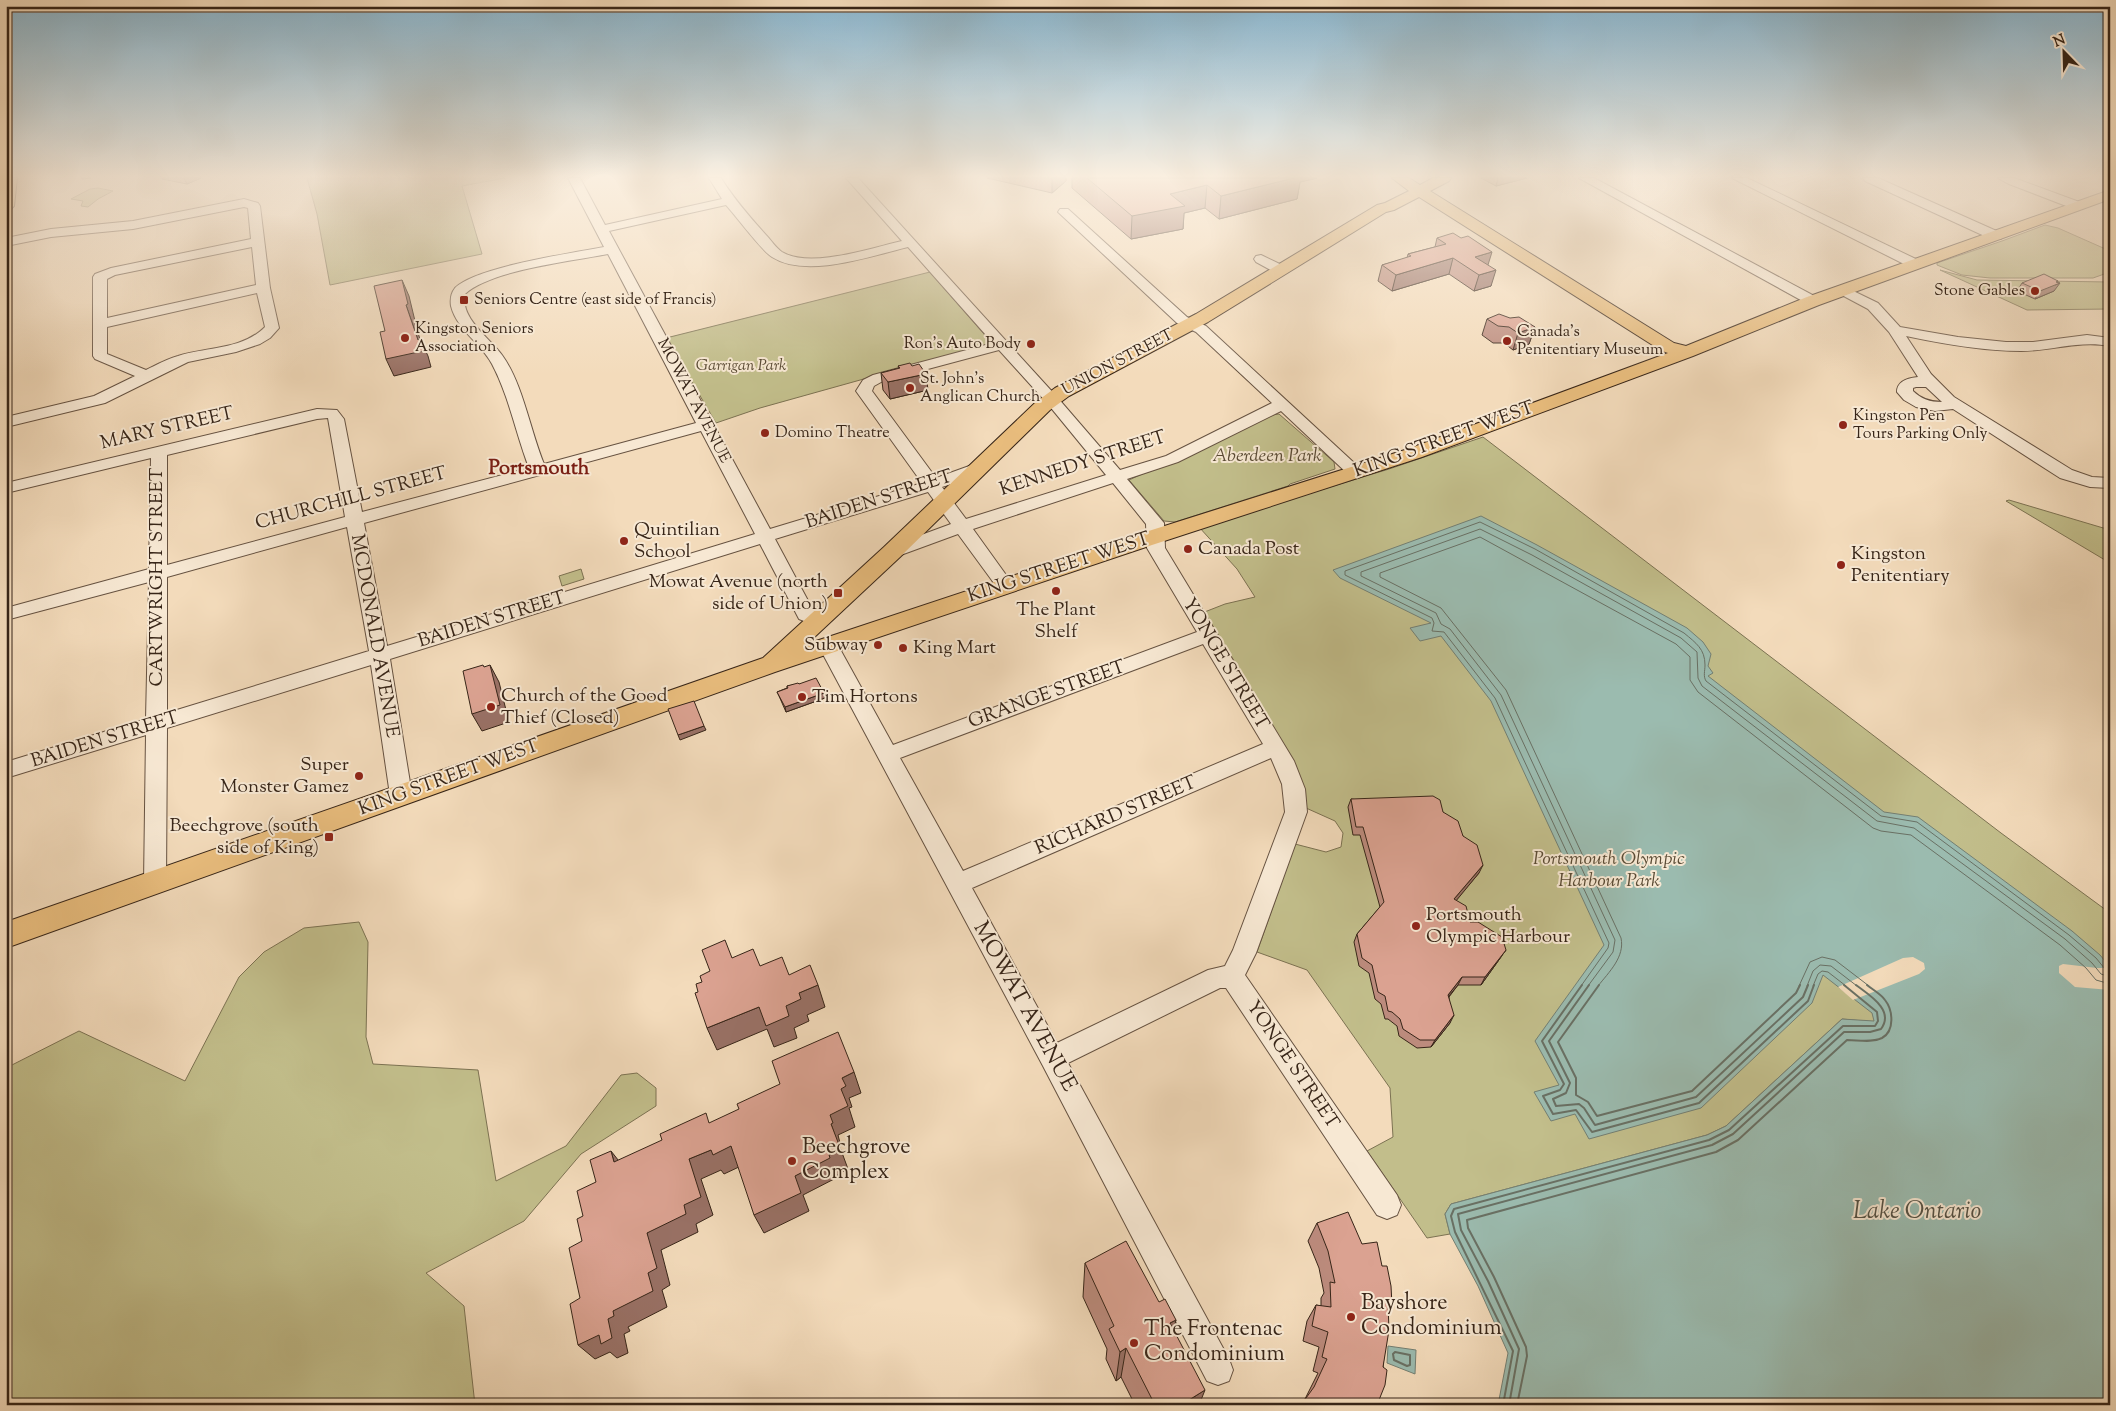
<svg xmlns="http://www.w3.org/2000/svg" width="2116" height="1411" viewBox="0 0 2116 1411" font-family="'Sorts Mill Goudy',serif">
  <style>
    .green { fill: #c2be8b; stroke: #7c7252 }
    .water { fill: #9bbbaf; stroke: #737f73 }
    .pier { fill: #f3dbbb }
    .lines { fill: none; stroke-linecap: round; stroke-linejoin: round }
    .shore-far1 { stroke: #697064; stroke-width: 1 }
    .shore { stroke: #697064; stroke-width: 2 }
    .minor-casing { stroke: #665241; stroke-width: 2 }
    .major-casing { stroke: #372518; stroke-width: 2 }
    .minor { fill: #f7e8d3; fill-rule: evenodd }
    .major { fill: #eabe7e; fill-rule: evenodd }
    .wall { fill: #bc8b7d; stroke: #372518 }
    .shaded-wall { fill: #997166; stroke: #372518 }
    .building { fill: #dba291; stroke: #372518 }
    .poi-dot { fill: #8f2418; stroke: #f7e8d3; stroke-width: 2 }
    .labels { text-anchor: middle; dominant-baseline: central; stroke-width: 4; stroke-linejoin: round; paint-order: stroke }
    .far-poi-label { font-size: 16px; fill: #372518; stroke: #f7e8d3; text-anchor: start }
    .far-street-label { font-size: 16px; fill: #372518; stroke: #f7e8d3 }
    .far-park-label { font-size: 16px; font-style: italic; fill: #5a4b35; stroke: #f7e8d3 }
    .street-label { font-size: 19px; fill: #372518; stroke: #f7e8d3 }
    .park-label { font-size: 19px; font-style: italic; fill: #5a4b35; stroke: #f7e8d3 }
    .poi-label { font-size: 19px; fill: #372518; stroke: #f7e8d3; text-anchor: start }
    .neighbourhood-label { font-size: 20px; font-weight: bold; fill: #7a1f14; stroke: #f7e8d3 }
    .near-street-label { font-size: 22px; fill: #372518; stroke: #f7e8d3 }
    .near-poi-label { font-size: 22px; fill: #372518; stroke: #f7e8d3; text-anchor: start }
    .near-water-label { font-size: 24px; font-style: italic; fill: #555245; stroke: #f7e8d3 }
  </style>
  <rect width="100%" height="100%" fill="#f3dbbb"/>
  <filter id="stains"><feTurbulence type="fractalNoise" baseFrequency=".004" numOctaves="4"/><feColorMatrix values="0 0 0 0 .2 0 0 0 0 .09 0 0 0 0 .02 0 0 0 .5 -.17"/></filter>
  <radialGradient id="worn" r=".72"><stop offset=".6" stop-color="#630" stop-opacity="0"/><stop offset="1" stop-color="#630" stop-opacity=".3"/></radialGradient>
  <!-- green -->
  <path class="green" d="M307,178H505L462,186L482,254L330,285L317,214Z
    M98,188L113,191L98,199L88,207L81,206L83,201L71,199L90,189Z
    M2045,225L2058,228L2110,251V272L2093,278H1990L1962,275L1937,265V263L2002,241Z
    M1940,270L1977,280L2110,282V309L2027,310Z
    M930,272L990,341L989,344L760,408L716,423L666,338Z
    M1279,414L1334,462L1335,469L1290,484L1288,486L1175,522L1164,521L1129,480L1271,415Z
    M1483,437L2001,833L2110,913V990L1880,1015L1874,1022L1842,1019L1726,1126L1707,1135L1451,1204L1445,1214L1450,1234L1427,1238L1367,1151L1393,1137L1390,1088L1307,970L1257,952L1295,844L1326,852L1341,847L1343,833L1335,821L1306,808L1202,613L1225,604L1255,597L1237,569L1199,527L1389,469Z
    M2009,500L2110,530V563L2006,501Z
    M581,569L584,579L562,586L559,576Z
    M359,922L368,942L366,1037L373,1064L478,1070L496,1181L566,1146L621,1075L637,1073L656,1088V1106L581,1154L524,1221L426,1273L464,1306L475,1405H6V1068L79,1031L185,1081L239,977L264,952L304,928Z"/>
  <!-- water -->
  <path class="water" d="M1481,516L1537,545L1687,628L1703,642L1711,654L1708,666L1713,673L1708,676L1884,812L1918,817L2072,931L2100,955L2110,967V1405H1498L1508,1353L1478,1286L1450,1234L1445,1214L1451,1204L1707,1135L1726,1126L1842,1019L1874,1021L1872,1013L1823,975L1812,1003L1701,1108L1589,1139L1575,1114L1551,1121L1534,1092L1559,1085L1535,1041L1604,945L1491,701L1441,636L1420,641L1410,628L1431,623L1340,578L1333,570Z
    M1388,1346L1416,1350L1415,1374L1387,1363Z"/>
  <!-- pier -->
  <path class="pier" d="M1913,957L1924,963L1925,969L1919,974L1853,1000L1838,987L1903,958Z
    M2063,964L2097,968H2106L2108,966L2110,967V990L2075,987L2059,973V966Z"/>
  <g class="lines">
    <!-- shore-far1 -->
    <path class="shore-far1" d="M1581,986L1608,948L1609,943L1495,698L1444,632L1432,631L1434,623L1432,618L1345,575V571L1480,522L1535,549L1684,633C1696,643 1705,649 1705,665C1705,671 1703,676 1706,681L1881,816L1917,822L2069,935L2096,958L2105,969L2110,970
      M1588,986L1613,952L1615,940L1501,695L1450,629L1441,624L1436,613L1361,576V572L1480,529L1532,555L1681,638L1697,652L1698,678L1702,686L1877,821L1914,828L2065,939L2092,963L2101,974L2110,977
      M1598,986C1609,972 1625,957 1621,938L1506,690L1441,608L1380,577V573L1480,537L1676,644L1690,657V680L1698,692L1873,828L1881,831L1911,835L2060,945L2086,968L2096,980L2110,984
      M1799,986L1810,962L1822,957L1835,960L1869,986
      M1807,986L1813,971L1820,965L1831,966L1857,986
      M1813,986L1818,974L1822,971L1828,972L1846,986"/>
    <!-- shore -->
    <path class="shore" d="M1582,985L1542,1041L1564,1084L1560,1090L1543,1096L1553,1114L1576,1110L1592,1132L1699,1103L1808,1001L1814,985
      M1589,985L1549,1041L1570,1083L1566,1093L1553,1099L1556,1106L1579,1104L1584,1108L1595,1125L1696,1097L1803,997L1808,985
      M1599,985L1558,1042L1576,1078V1095L1588,1102L1597,1116L1692,1091L1796,993L1800,985
      M1395,1352L1410,1355V1365L1407,1366L1394,1360L1393,1354Z
      M1503,1405L1513,1351L1455,1232L1451,1216L1454,1209L1709,1140L1729,1130L1843,1026H1875L1878,1021L1877,1012L1844,985
      M1509,1405L1519,1349L1488,1281L1461,1230L1458,1214L1712,1145L1733,1134L1844,1032H1870L1881,1029C1895,1010 1869,995 1856,985
      M1517,1405L1527,1356L1526,1347L1494,1277L1468,1228L1467,1220L1716,1152L1738,1140L1847,1040C1858,1040 1872,1043 1882,1038C1895,1031 1893,1010 1885,1000C1881,994 1873,990 1867,985"/>
    <!-- minor casing -->
    <g class="minor-casing">
      <path id="minor" d="M568,178H580L605,225L722,199L709,178H721C734,199 749,216 766,235C771,240 776,248 782,252C810,269 871,248 902,241L846,178H858L1057,397L1120,470L1166,456L1272,403L1196,332L1177,323L1058,212L1060,209H1068L1187,317L1206,326L1364,472L1362,476H1350L1281,411L1178,462L1127,479L1164,523L1165,548L1294,761L1305,789L1307,812L1256,953L1245,975L1397,1195L1401,1205L1397,1215L1387,1219L1377,1215L1226,988H1220L1068,1063L1229,1359L1233,1370L1229,1381L1218,1385L1207,1381L1043,1066L818,645L821,640L828,638L835,640L893,745L1197,632L1147,548L1146,524L1113,483L973,529L1014,586L1011,590L1005,592L999,590L958,534L898,556L892,558L886,556L883,552L886,548L951,524L928,492L775,539L813,610L823,615L825,620L823,625L816,626L799,619L760,544L390,659L412,795L409,801L401,803L393,801L390,795L371,665L167,728L166,883L163,890L155,893L147,890L144,883L146,735L6,778V762L146,719L149,582L6,620V608L149,569L151,458L6,493V483L317,409L337,410L344,419L362,512L529,468C516,434 509,396 492,364C481,343 457,330 451,306C450,299 451,293 455,288C476,267 572,253 604,247ZM726,205C737,217 761,250 772,257C806,279 871,256 908,247L993,343L873,375L863,380L856,391L922,483L770,529L609,231ZM608,254L696,423L544,464C530,430 523,384 502,355C489,337 460,319 465,294C491,270 572,261 608,254ZM999,350L1047,403L1106,475L966,519L942,487L984,473L986,469L984,465H972L936,478L872,391L874,386L883,381ZM328,418L345,517L167,565V455L317,419ZM701,431L755,534L387,646L364,523ZM347,527L369,651L167,713V577ZM1203,644L1263,744L963,871L900,758ZM1271,758L1282,784L1285,812L1233,950L1225,966L1208,970L1057,1043L972,888Z
        M1579,178H1594L1818,298L1820,301L1813,305L1808,304Z
        M1732,178H1747L1920,261L1922,264L1920,267H1910Z
        M1863,178H1878L2001,233L2002,236L2001,239H1991L1865,181Z
        M1998,178H2014L2082,203L2084,206L2082,209H2074L2009,184Z
        M244,199L258,203L260,206L270,288L279,328L270,338L260,344L236,352L188,362L105,403L6,427V417L94,396L135,376L95,359L93,356V277L95,274L111,268L251,239L248,208L244,207L133,229L51,237L6,246V238L51,229L133,221ZM252,247L256,285L107,318V279L115,275ZM257,293L265,327C242,350 206,347 178,356C167,359 156,365 146,370L107,354V327Z
        M1261,255L1286,267L1288,270L1286,273H1276L1256,262L1254,259L1256,256Z
        M1843,286L1878,303L1900,327L1958,337L2006,342H2033L2087,335L2110,338V346C2079,340 2052,351 2021,351C1983,351 1944,344 1906,336L1931,374L1954,397L2072,470L2092,477L2110,478V488L2090,487L2060,478L1953,409L1935,411L1916,407L1904,400L1897,392C1897,381 1908,378 1918,377L1889,332L1868,309L1838,293L1836,290ZM1916,387H1926L1942,402C1930,402 1921,399 1913,391V388Z"/>
    </g>
    <!-- major casing -->
    <g class="major-casing">
      <path id="major" d="M6,178H17L14,206L11,209L6,211Z
        M1392,178H1409L1420,185L1433,178H1451L1449,181L1430,191L1674,343L1686,346L1807,297L2110,190V199L1819,305L1693,356L1422,457L1152,545L775,672L6,948V922L763,658L884,547L1036,402L1055,388L1196,314L1377,205L1385,203L1409,191ZM1419,197L1662,351L1668,353L1408,449L1136,535L807,644L900,557L1050,410L1069,396L1208,322L1386,212L1394,210Z"/>
    </g>
    <!-- minor -->
    <use href="#minor" class="minor"/>
    <!-- major -->
    <use href="#major" class="major"/>
  </g>
  <!-- wall -->
  <path class="wall" d="M162,178H201L187,184L162,179Z
    M987,178H1066V181L1052,193Z
    M1072,178H1317L1300,182L1297,199L1219,219L1205,208L1184,213L1183,229L1131,239L1072,188Z
    M1481,178H1527L1496,186Z
    M1437,238L1488,265L1491,286L1474,291L1449,274L1392,291L1378,281L1382,265L1407,258L1408,254L1435,247Z
    M2058,281L2054,291L2035,299L2017,291L2022,283Z
    M1487,319L1535,327L1529,344L1513,350L1504,343H1493L1482,335Z
    M898,366H912L928,390L890,399L883,390L881,373L899,368Z
    M799,684L824,693L825,698L786,712L779,696L777,692L787,688V686Z
    M1351,799L1443,812L1463,836L1479,873L1456,900L1470,922L1501,957L1481,985H1458L1449,997L1450,1023L1431,1047L1417,1048L1399,1036L1397,1026L1388,1019H1385L1381,1004L1375,999L1369,973L1359,966L1354,942L1357,934L1380,907L1360,835H1353L1348,807Z
    M1317,1223L1362,1244L1382,1266L1392,1305L1388,1310L1383,1367L1377,1405H1301L1306,1397L1318,1373L1313,1371L1319,1347L1303,1341L1307,1321L1316,1305L1321,1306V1298L1324,1293L1319,1268L1308,1241Z
    M1085,1263L1176,1320L1173,1329L1199,1405H1135L1121,1377L1116,1381L1106,1359L1107,1349L1083,1297Z"/>
  <!-- shaded-wall -->
  <path class="shaded-wall" d="M81,178H91L82,179Z
    M184,178H201L187,184Z
    M1052,178H1066V181L1052,193Z
    M1294,178H1317L1300,182L1297,199L1219,219L1221,196Z
    M1498,178H1527L1496,186Z
    M1207,185L1205,208L1184,213L1183,229L1131,239L1132,216L1170,194Z
    M1492,252L1487,268L1475,257Z
    M1453,258L1449,274L1392,291L1396,275Z
    M1496,270L1491,286L1474,291L1479,275Z
    M402,280L409,296L415,321H414L422,345L420,339L428,356L431,367L394,376L386,359L418,340L406,305Z
    M2058,281L2055,285L2060,283L2054,291L2035,299L2040,291Z
    M1535,327L1529,344L1513,350L1518,333Z
    M926,374L928,390L890,399L888,382Z
    M490,665L499,682L509,722L482,731L472,714Z
    M824,693L825,698L786,712L785,707Z
    M704,726L706,730L680,740L678,735Z
    M1483,865L1479,873L1451,907L1454,899Z
    M1506,950L1481,985L1485,977Z
    M1462,977L1458,985L1444,1002L1448,995Z
    M818,985L825,1007L807,1015L809,1021L794,1028L797,1038L774,1047L767,1029L717,1050L707,1028L759,1007L786,1006L799,993Z
    M1454,1015L1450,1023L1431,1047L1435,1040Z
    M854,1072L861,1093L849,1098L852,1107L849,1108L855,1127L838,1135L840,1143L838,1144L831,1124L830,1115L841,1089L842,1078Z
    M731,1146L741,1166L724,1174L721,1170L701,1179L713,1215L696,1224L698,1232L661,1250L670,1285L662,1290L667,1307L628,1327L630,1331L624,1334L628,1353L617,1358L610,1352L595,1359L578,1345L608,1319L613,1311L648,1273L647,1233L684,1205L689,1159L711,1150Z
    M841,1150L848,1169L837,1175L838,1177L803,1195L809,1211L764,1233L754,1215L795,1176L829,1155Z
    M611,1151L626,1170L614,1162Z
    M1176,1320L1168,1351L1170,1323Z
    M1126,1348L1121,1377L1116,1381L1120,1352Z
    M1205,1390L1199,1405H1181Z"/>
  <!-- building -->
  <path class="building" d="M1087,178H1294L1221,196L1207,185L1170,194L1185,206L1132,216Z
    M1453,233L1461,238L1468,236L1492,252L1475,257L1496,270L1479,275L1453,258L1396,275L1382,265L1411,256L1408,254L1446,244L1437,238Z
    M2044,274L2058,281L2056,282L2060,283L2040,291L2022,283Z
    M402,280L408,304L406,305L418,340L420,339L423,351L386,359L380,332L385,331L374,286Z
    M1499,314L1510,318L1519,317L1535,327L1518,333L1509,327L1498,326L1487,319Z
    M910,363L912,366L919,364L926,374L888,382L881,373L900,368L898,366Z
    M483,665L484,667L490,665L500,705L472,714L463,671Z
    M816,678L824,693L785,707L777,692L788,688L787,686L798,683L799,684Z
    M694,701L704,726L678,735L668,709Z
    M1433,796L1440,800L1443,812L1458,821L1463,836L1477,845L1483,865L1454,899L1466,906L1470,922H1478L1502,937L1506,950L1485,977H1462L1448,995L1454,1015L1435,1040H1420L1403,1029L1400,1019L1392,1012L1388,1011L1385,996L1378,992L1372,965L1362,958L1357,934L1384,902L1363,827H1356L1351,799Z
    M725,940L732,958L753,949L760,966L782,957L789,975L810,965L818,985L799,993L801,999L786,1006L789,1016L766,1026L759,1007L707,1028L695,993L698,992L696,984L702,982L700,976L710,971L702,950Z
    M838,1032L854,1072L842,1078L846,1086L841,1089L848,1106L830,1115L833,1123L831,1124L841,1150L829,1155L830,1158L795,1176L801,1193L754,1215L731,1146L713,1155L711,1150L689,1159L701,1197L684,1205L686,1214L647,1233L657,1268L648,1273L653,1291L613,1311L614,1316L608,1319L612,1338L601,1344L599,1335L578,1345L570,1304L580,1298L569,1248L582,1241L577,1219L583,1216L577,1191L596,1182L590,1160L611,1151L614,1162L662,1140L660,1134L706,1113L709,1123L739,1109L737,1104L780,1084L772,1061Z
    M1348,1212L1362,1244L1377,1242L1382,1266H1387L1391,1286L1392,1305L1388,1304L1389,1330L1383,1367L1387,1370L1385,1385L1377,1405H1374L1372,1403L1371,1405H1301L1314,1387L1327,1359L1322,1357L1328,1332L1312,1326L1316,1305L1331,1307L1330,1282L1335,1283L1328,1251L1317,1223Z
    M1126,1241L1159,1302L1165,1299L1176,1320L1170,1323L1205,1390L1181,1405H1155L1126,1348L1120,1352L1109,1329L1114,1326L1085,1263Z"/>
  <!-- sky -->
  <linearGradient id="sky" x2="0" y2="1"><stop stop-color="#89b7d1"/><stop offset="0.47" stop-color="#faefe0"/><stop offset="1" stop-color="#faefe0" stop-opacity="0"/></linearGradient>
  <rect width="2116" height="375" fill="url(#sky)"/>
  <!-- markers -->
  <g class="poi-dot">
    <circle cx="2035" cy="291" r="5"/>
    <rect x="459" y="295" width="10" height="10" rx="2.5"/>
    <circle cx="405" cy="338" r="5"/>
    <circle cx="1507" cy="341" r="5"/>
    <circle cx="1031" cy="344" r="5"/>
    <circle cx="910" cy="388" r="5"/>
    <circle cx="1843" cy="425" r="5"/>
    <circle cx="765" cy="433" r="5"/>
    <circle cx="624" cy="541" r="5"/>
    <circle cx="1188" cy="549" r="5"/>
    <circle cx="1841" cy="565" r="5"/>
    <circle cx="1056" cy="591" r="5"/>
    <rect x="833" y="588" width="10" height="10" rx="2.5"/>
    <circle cx="878" cy="645" r="5"/>
    <circle cx="903" cy="648" r="5"/>
    <circle cx="802" cy="697" r="5"/>
    <circle cx="491" cy="707" r="5"/>
    <circle cx="359" cy="776" r="5"/>
    <rect x="324" y="832" width="10" height="10" rx="2.5"/>
    <circle cx="1416" cy="926" r="5"/>
    <circle cx="792" cy="1161" r="5"/>
    <circle cx="1351" cy="1317" r="5"/>
    <circle cx="1134" cy="1343" r="5"/>
  </g>
  <g class="labels">
    <!-- far-poi labels -->
    <g class="far-poi-label">
      <text x="2025" y="291" text-anchor="end">Stone Gables</text>
      <text x="474" y="300">Seniors Centre (east side of Francis)</text>
      <text x="415" y="329">Kingston Seniors<tspan x="415" dy="18">Association</tspan></text>
      <text x="1517" y="332">Canada's<tspan x="1517" dy="18">Penitentiary Museum</tspan></text>
      <text x="1021" y="344" text-anchor="end">Ron’s Auto Body</text>
      <text x="920" y="379">St. John's<tspan x="920" dy="18">Anglican Church</tspan></text>
      <text x="1853" y="416">Kingston Pen<tspan x="1853" dy="18">Tours Parking Only</tspan></text>
      <text x="775" y="433">Domino Theatre</text>
    </g>
    <!-- far-street labels -->
    <g class="far-street-label">
      <text transform="translate(1118 363) rotate(-28)">UNION STREET</text>
      <text transform="translate(693 401) rotate(62)">MOWAT AVENUE</text>
    </g>
    <!-- far-park labels -->
    <g class="far-park-label">
      <text x="741" y="366">Garrigan Park</text>
    </g>
    <!-- street labels -->
    <g class="street-label">
      <text transform="translate(167 429) rotate(-13)">MARY STREET</text>
      <text transform="translate(1444 440) rotate(-20)">KING STREET WEST</text>
      <text transform="translate(1083 464) rotate(-18)">KENNEDY STREET</text>
      <text transform="translate(351 499) rotate(-15)">CHURCHILL STREET</text>
      <text transform="translate(879 500) rotate(-18)">BAIDEN STREET</text>
      <text transform="translate(1059 568) rotate(-18)">KING STREET WEST</text>
      <text transform="translate(157 577) rotate(-90)">CARTWRIGHT STREET</text>
      <text transform="translate(492 620) rotate(-17)">BAIDEN STREET</text>
      <text transform="translate(374 636) rotate(80)">MCDONALD AVENUE</text>
      <text transform="translate(1225 664) rotate(59)">YONGE STREET</text>
      <text transform="translate(1047 695) rotate(-20)">GRANGE STREET</text>
      <text transform="translate(105 740) rotate(-17)">BAIDEN STREET</text>
      <text transform="translate(449 778) rotate(-20)">KING STREET WEST</text>
      <text transform="translate(1116 816) rotate(-23)">RICHARD STREET</text>
      <text transform="translate(1292 1065) rotate(56)">YONGE STREET</text>
    </g>
    <!-- park labels -->
    <g class="park-label">
      <text x="1267" y="456">Aberdeen Park</text>
      <text x="1609" y="859">Portsmouth Olympic<tspan x="1609" dy="22">Harbour Park</tspan></text>
    </g>
    <!-- poi labels -->
    <g class="poi-label">
      <text x="634" y="530">Quintilian<tspan x="634" dy="22">School</tspan></text>
      <text x="1198" y="549">Canada Post</text>
      <text x="1851" y="554">Kingston<tspan x="1851" dy="22">Penitentiary</tspan></text>
      <text x="828" y="582" text-anchor="end">Mowat Avenue (north<tspan x="828" dy="22">side of Union)</tspan></text>
      <text x="1056" y="610" text-anchor="middle">The Plant<tspan x="1056" dy="22">Shelf</tspan></text>
      <text x="868" y="645" text-anchor="end">Subway</text>
      <text x="913" y="648">King Mart</text>
      <text x="501" y="696">Church of the Good<tspan x="501" dy="22">Thief (Closed)</tspan></text>
      <text x="812" y="697">Tim Hortons</text>
      <text x="349" y="765" text-anchor="end">Super<tspan x="349" dy="22">Monster Gamez</tspan></text>
      <text x="319" y="826" text-anchor="end">Beechgrove (south<tspan x="319" dy="22">side of King)</tspan></text>
      <text x="1426" y="915">Portsmouth<tspan x="1426" dy="22">Olympic Harbour</tspan></text>
    </g>
    <!-- neighbourhood labels -->
    <g class="neighbourhood-label">
      <text x="539" y="469">Portsmouth</text>
    </g>
    <!-- near-street labels -->
    <g class="near-street-label">
      <text transform="translate(1024 1007) rotate(61)">MOWAT AVENUE</text>
    </g>
    <!-- near-poi labels -->
    <g class="near-poi-label">
      <text x="802" y="1148">Beechgrove<tspan x="802" dy="25">Complex</tspan></text>
      <text x="1361" y="1304">Bayshore<tspan x="1361" dy="25">Condominium</tspan></text>
      <text x="1144" y="1330">The Frontenac<tspan x="1144" dy="25">Condominium</tspan></text>
    </g>
    <!-- near-water labels -->
    <g class="near-water-label">
      <text x="1917" y="1212">Lake Ontario</text>
    </g>
  </g>
  <!-- margin -->
  <rect width="2116" height="1411" fill="none" stroke="#f3dbbb" stroke-width="25"/>
  <rect x="8" y="8" width="2101" height="1396" fill="none" stroke="#372518" stroke-width="2.5"/>
  <rect x="12" y="12" width="2091" height="1386" fill="none" stroke="#372518"/>
  <!-- north arrow -->
  <g transform="translate(2064 52) rotate(337)" stroke="#f7e8d3" stroke-width="4" paint-order="stroke">
  <path d="M0-4L9 19L0 12L-9 19Z" fill="#372518"/>
  <text y="-8" font-size="14" font-weight="bold" text-anchor="middle" fill="#372518">N</text>
  </g>
  <rect width="100%" height="100%" filter="url(#stains)"/>
  <rect width="100%" height="100%" fill="url(#worn)"/>
</svg>
